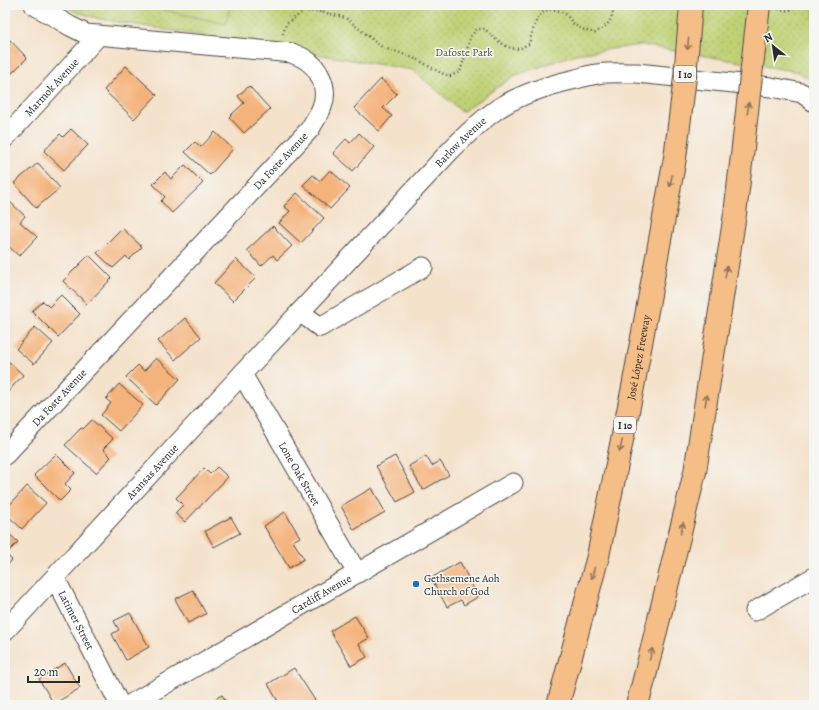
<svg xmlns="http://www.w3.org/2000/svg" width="819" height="710" viewBox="0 0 819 710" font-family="Alegreya,serif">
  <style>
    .grass { fill: url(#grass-dots); stroke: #757e50 }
    .pitch { fill: #bfd174; stroke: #757e50 }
    .building { fill: #f5b37b }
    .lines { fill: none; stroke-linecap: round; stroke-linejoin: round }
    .minor-casing { stroke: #494643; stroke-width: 21 }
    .motorway-casing { stroke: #494643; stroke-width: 24 }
    .path { stroke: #494643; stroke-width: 2.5; stroke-dasharray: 1 3; stroke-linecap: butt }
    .minor { stroke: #fff; stroke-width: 19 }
    .motorway { stroke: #f6be87; stroke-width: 22 }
    .motorway-bridge-casing { stroke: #494643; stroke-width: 24; stroke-linecap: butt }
    .motorway-bridge { stroke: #f6be87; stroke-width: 22 }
    .oneway { stroke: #907459 }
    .poi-dot { fill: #1f6fb2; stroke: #f6f6f2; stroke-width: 1.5 }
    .labels { text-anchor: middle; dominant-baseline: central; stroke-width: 3; stroke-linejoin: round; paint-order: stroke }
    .shield { fill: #f6f6f2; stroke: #686867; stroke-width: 1 }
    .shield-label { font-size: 10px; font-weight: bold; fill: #2b2b2b }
    .park-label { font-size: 11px; fill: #50543d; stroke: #f6f6f2 }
    .street-label { font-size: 11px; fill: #2b2b2b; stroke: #f6f6f2 }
    .poi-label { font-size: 11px; fill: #2b2b2b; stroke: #f6f6f2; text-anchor: start }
  </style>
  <defs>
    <pattern id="grass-dots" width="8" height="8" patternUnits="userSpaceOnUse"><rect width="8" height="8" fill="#bfd174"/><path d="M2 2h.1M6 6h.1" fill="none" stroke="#a4b465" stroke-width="1.8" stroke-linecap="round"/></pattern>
  </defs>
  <rect width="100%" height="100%" fill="#f6f6f2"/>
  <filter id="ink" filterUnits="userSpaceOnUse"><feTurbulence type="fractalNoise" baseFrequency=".025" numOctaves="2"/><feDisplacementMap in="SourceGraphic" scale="8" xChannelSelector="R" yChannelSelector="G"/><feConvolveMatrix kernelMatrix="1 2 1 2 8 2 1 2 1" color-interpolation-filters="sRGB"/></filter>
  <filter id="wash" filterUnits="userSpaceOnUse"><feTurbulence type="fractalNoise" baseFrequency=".012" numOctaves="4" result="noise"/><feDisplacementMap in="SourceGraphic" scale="16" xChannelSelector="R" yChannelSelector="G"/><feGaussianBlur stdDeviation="0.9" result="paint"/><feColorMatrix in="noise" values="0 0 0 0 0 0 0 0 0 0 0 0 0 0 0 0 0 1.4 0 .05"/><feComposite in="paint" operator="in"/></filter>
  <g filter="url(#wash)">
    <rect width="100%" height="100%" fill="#f4e2cb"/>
    <!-- grass -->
    <path class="grass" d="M63,5H814V83L799,72L641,45L576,54L514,76L462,112L413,70L100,19L76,12Z"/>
    <!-- pitch -->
    <path class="pitch" d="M142,5H230L226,24Z"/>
    <g id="blocks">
      <!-- building -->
      <path class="building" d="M10,40L27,58L5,80V45Z
        M126,66L157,95L134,119L104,90Z
        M381,79L397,94L383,108L392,116L379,131L354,108Z
        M249,86L270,109L244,133L229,117L244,103L238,96Z
        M71,129L88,145L64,170L44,151L60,134L63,137Z
        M215,132L233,149L210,175L185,152L195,142L201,147Z
        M359,133L374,147L353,171L333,153L346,139L350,143Z
        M38,163L60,188L36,208L14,183Z
        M185,165L203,183L172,213L161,201L165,197L153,184L165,172L171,179Z
        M330,170L350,188L330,209L303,185L313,175L320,181Z
        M297,193L324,218L301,243L279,223L290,211L284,206Z
        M10,202L25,216L20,222L37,237L19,256L5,243V207Z
        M273,226L292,246L277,260L273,255L261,266L247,250Z
        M122,228L142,247L129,260L126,256L113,268L97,253Z
        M89,255L112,278L87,304L63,281Z
        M236,259L256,278L233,301L214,283Z
        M61,295L80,314L58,337L32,311L43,301L49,307Z
        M185,318L201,337L175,360L158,341Z
        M35,327L53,343L34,364L16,349Z
        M5,358L23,375L5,395Z
        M156,358L180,379L156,405L126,377L138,365L144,371Z
        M119,384L143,405L119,431L101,415L111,403L106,399Z
        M92,420L113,439L103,449L111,457L96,473L65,445L81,428L83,429Z
        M56,454L75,473L65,484L71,490L60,501L34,475Z
        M395,456L415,492L397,502L376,466Z
        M426,456L432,466L440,461L449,475L423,490L409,466Z
        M217,467L228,477L185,522L175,513L183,505L176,498L204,468L210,474Z
        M27,486L46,503L22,529L5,513V510Z
        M372,488L385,512L354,530L341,506Z
        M285,512L300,537L293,541L304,559L289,568L264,526Z
        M231,517L240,533L214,547L205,531Z
        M5,530L18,542L6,554L12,560L5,568Z
        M460,562L478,597L464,605L461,600L447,607L431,578Z
        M193,590L206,614L188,623L175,599Z
        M130,613L149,647L126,660L112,634L119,630L114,621Z
        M355,616L369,638L359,644L367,657L351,666L330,631Z
        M65,663L80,688L54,704L39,679Z
        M294,668L318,705H280L268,684Z
        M222,695L228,705H204Z"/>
    </g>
  </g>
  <g filter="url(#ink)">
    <use href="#blocks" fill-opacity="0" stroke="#494643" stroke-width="1"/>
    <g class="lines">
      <!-- minor casing -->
      <g class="minor-casing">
        <g id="minor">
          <path id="s1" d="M5,138L99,35"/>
          <path id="s2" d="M423,267L320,327L300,312L450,151C465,136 481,120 499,108C523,93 549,85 576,79C583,77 590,75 597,74C610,72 624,73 637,73L771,87L802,93L814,102"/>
          <path id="s3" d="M242,374L357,573"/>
          <path id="s4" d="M5,455L310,129C314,121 319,115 322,107C329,89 320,67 303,58C300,56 295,55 292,53L86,34L70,26L34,5"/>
          <path id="s5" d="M55,578L120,705"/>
          <path d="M755,611L814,577"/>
          <path id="s6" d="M5,631L242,374L300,312"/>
          <path id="s7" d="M129,705L513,483"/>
        </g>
      </g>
      <!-- motorway casing -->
      <g class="motorway-casing">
        <g id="motorway">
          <path id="s8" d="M558,705L598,556L633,387L675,158L677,142"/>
          <path d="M637,705L644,680L695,472L735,214L743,147"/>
        </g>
      </g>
      <!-- path -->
      <path class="path" d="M778,9C786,11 794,11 800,5
        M283,34L286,24L304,11L322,12L346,18L383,48L398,52L418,60L441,73L450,76L460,72L471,36L477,29H485C492,37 509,52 521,48C523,47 526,45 529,44C534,25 539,0 564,13C568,16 570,20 573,23C579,29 587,31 595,33C609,25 612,21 614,5"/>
      <!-- minor -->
      <use href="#minor" class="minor"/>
      <!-- motorway -->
      <use href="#motorway" class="motorway"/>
      <!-- motorway-bridge casing -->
      <g class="motorway-bridge-casing">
        <path id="motorway-bridge" d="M677,142L685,77L691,5
          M743,147L759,5"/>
      </g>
      <!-- motorway-bridge -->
      <use href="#motorway-bridge" class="motorway-bridge"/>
    </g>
    <!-- one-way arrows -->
    <defs><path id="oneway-shaft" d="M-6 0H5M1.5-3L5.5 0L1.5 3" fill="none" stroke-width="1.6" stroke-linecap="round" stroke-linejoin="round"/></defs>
    <g class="oneway">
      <use href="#oneway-shaft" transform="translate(688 44) rotate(95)"/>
      <use href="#oneway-shaft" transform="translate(748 108) rotate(-84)"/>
      <use href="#oneway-shaft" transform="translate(671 181) rotate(100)"/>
      <use href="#oneway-shaft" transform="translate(726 272) rotate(-81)"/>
      <use href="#oneway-shaft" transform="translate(706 400) rotate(-81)"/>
      <use href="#oneway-shaft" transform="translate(621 446) rotate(102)"/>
      <use href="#oneway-shaft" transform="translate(682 528) rotate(-76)"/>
      <use href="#oneway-shaft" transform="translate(593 573) rotate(105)"/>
      <use href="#oneway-shaft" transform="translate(651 654) rotate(-76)"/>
    </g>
  </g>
  <!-- markers -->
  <circle class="poi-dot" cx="416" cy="584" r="4"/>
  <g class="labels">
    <!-- shield labels -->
    <g class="shield">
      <rect x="674" y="66" width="22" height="16" rx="3"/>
      <rect x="614" y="417" width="22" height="16" rx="3"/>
    </g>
    <g class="shield-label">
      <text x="685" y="74">I 10</text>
      <text x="625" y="425">I 10</text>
    </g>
    <!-- park labels -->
    <g class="park-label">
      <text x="464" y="52">Dafoste Park</text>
    </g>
    <!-- street labels -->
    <g class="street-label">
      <text stroke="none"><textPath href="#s1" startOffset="69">Marmok Avenue</textPath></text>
      <text stroke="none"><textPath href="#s2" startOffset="378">Barlow Avenue</textPath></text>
      <text stroke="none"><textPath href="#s4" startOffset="403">Da Foste Avenue</textPath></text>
      <text stroke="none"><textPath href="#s8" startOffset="357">José López Freeway</textPath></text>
      <text stroke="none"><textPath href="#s4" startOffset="79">Da Foste Avenue</textPath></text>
      <text stroke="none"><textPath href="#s6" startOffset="217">Aransas Avenue</textPath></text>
      <text stroke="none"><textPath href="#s3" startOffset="115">Lone Oak Street</textPath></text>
      <text stroke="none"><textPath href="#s7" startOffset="222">Cardiff Avenue</textPath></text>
      <text stroke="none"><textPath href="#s5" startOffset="47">Latimer Street</textPath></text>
    </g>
    <!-- poi labels -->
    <g class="poi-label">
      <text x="424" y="578">Gethsemene Aoh<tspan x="424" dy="13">Church of God</tspan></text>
    </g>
  </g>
  <!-- margin -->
  <rect width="819" height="710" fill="none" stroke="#f6f6f2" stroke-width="20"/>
  <!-- north arrow -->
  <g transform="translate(773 46) rotate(330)" stroke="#f6f6f2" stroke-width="3" paint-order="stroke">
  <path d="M0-3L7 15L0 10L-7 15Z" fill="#2b2b2b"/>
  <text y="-6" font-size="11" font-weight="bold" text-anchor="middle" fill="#2b2b2b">N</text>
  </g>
  <!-- scale -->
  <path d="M28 676v6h51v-6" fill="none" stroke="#2b2b2b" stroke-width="2"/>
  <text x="34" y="676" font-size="12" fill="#2b2b2b" stroke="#f6f6f2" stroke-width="3" paint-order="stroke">20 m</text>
</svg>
